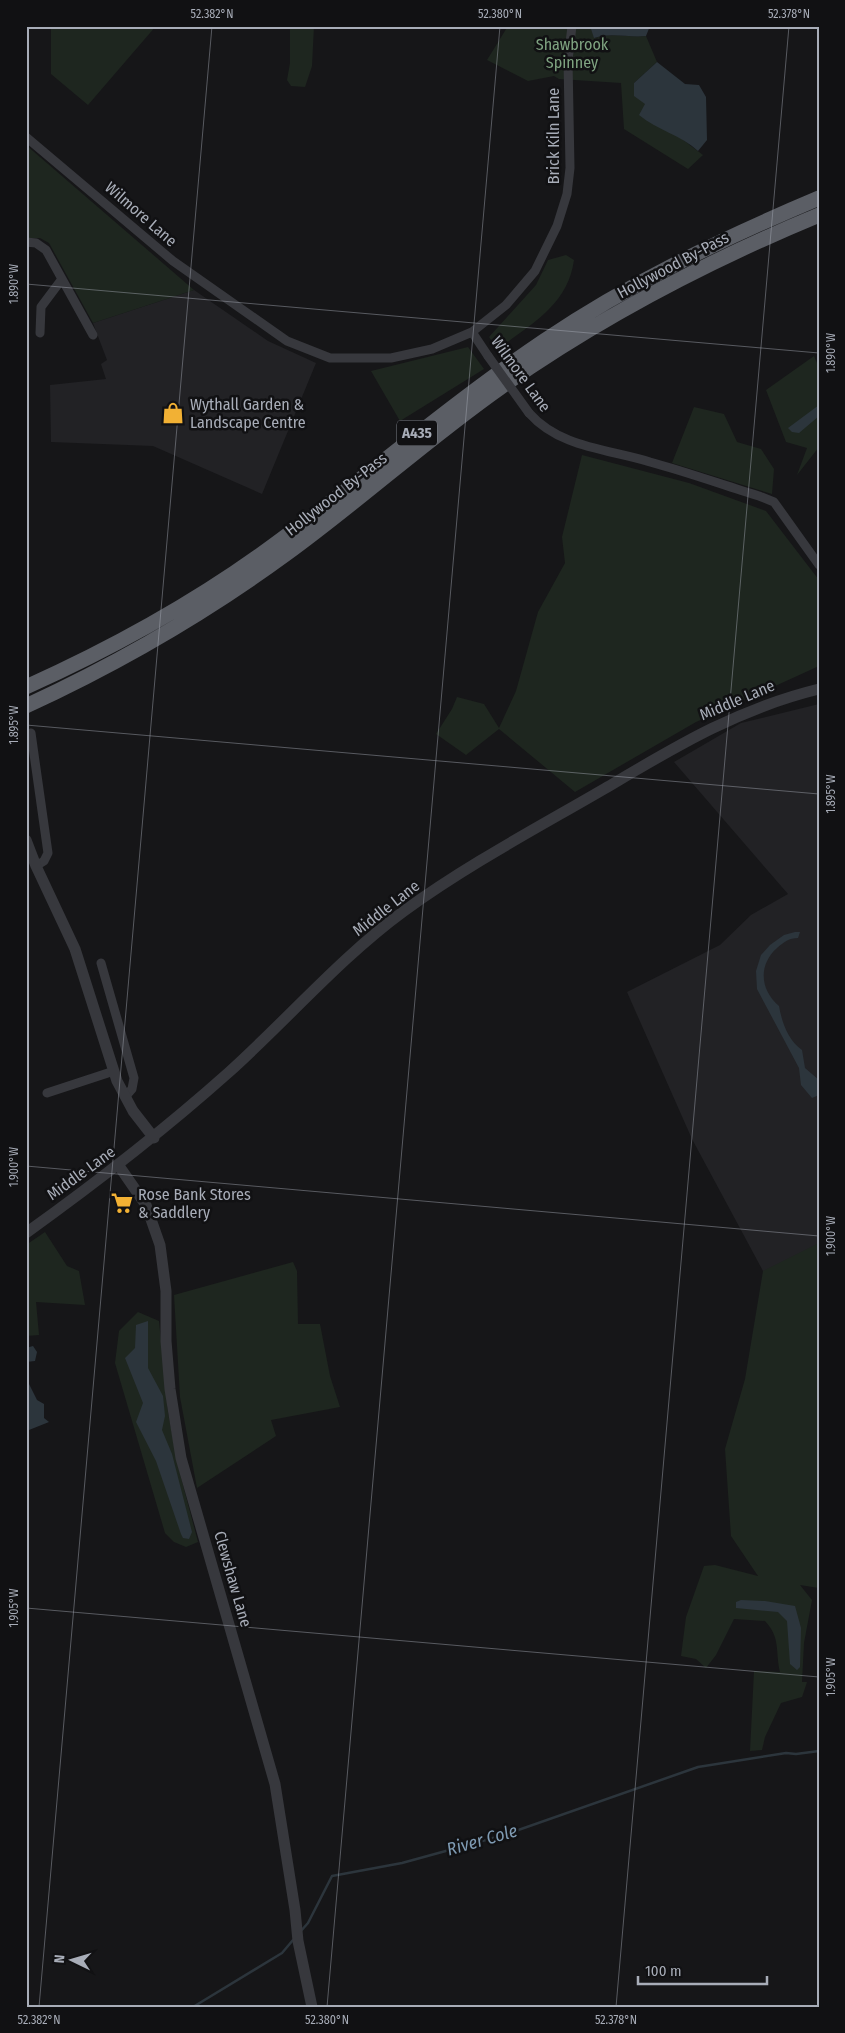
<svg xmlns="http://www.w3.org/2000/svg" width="845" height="2033" viewBox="0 0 845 2033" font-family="'Fira Sans Condensed',sans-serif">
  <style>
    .built { fill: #222225 }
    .green { fill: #1e261f }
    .water { fill: #2c353c }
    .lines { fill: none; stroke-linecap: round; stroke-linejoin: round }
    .stream { stroke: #2c353c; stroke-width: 2.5 }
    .minor { stroke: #37383d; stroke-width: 9 }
    .tertiary { stroke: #37383d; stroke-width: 11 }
    .trunk { stroke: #5b5e65; stroke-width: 15 }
    .minor-bridge { stroke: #37383d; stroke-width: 9 }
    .ticks { fill: none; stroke: #a8adb8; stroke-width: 1; stroke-opacity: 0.45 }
    .labels { text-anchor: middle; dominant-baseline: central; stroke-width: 5; stroke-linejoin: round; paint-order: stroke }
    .shield { fill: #111113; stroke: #7b7e86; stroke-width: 1 }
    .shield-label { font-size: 15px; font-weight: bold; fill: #a8adb8 }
    .park-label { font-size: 16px; fill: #7fa381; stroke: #111113 }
    .street-label { font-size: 16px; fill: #a8adb8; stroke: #111113 }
    .poi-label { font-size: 16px; fill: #a8adb8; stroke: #111113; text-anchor: start }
    .water-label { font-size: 18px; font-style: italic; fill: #7f9bb3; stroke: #111113 }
    .neatline { fill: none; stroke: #a8adb8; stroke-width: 2 }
    .ticks-label { font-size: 12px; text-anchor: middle; fill: #a8adb8 }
  </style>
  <rect width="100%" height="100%" fill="#161618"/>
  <!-- built -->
  <path class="built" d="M194,290L268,341L316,363L262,494L153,446L51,442L50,385L106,379L101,364L107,360L93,323Z
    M819,704V1343L809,1349L763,1271L692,1139L627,992L720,945L751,915L788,894L674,762L741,723Z"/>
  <!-- green -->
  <path class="green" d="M51,26H156L88,105L51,74Z
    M290,26H314L312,66L305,87L291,86L287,80L290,63Z
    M508,26H590L595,38C613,32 628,38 646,36L657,62L634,83C652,118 673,132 703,155L688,169L624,129L621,83L559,79L554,76L528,81L487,60Z
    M26,145L194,290L93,323L49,243L40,238H26Z
    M566,255L574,260C568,305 531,324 498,349L489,337L536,285L548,260Z
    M468,347L484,369L400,421L371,371Z
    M814,356L819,368V447L797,475L807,448L786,442L766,390Z
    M694,407L724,414L737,442L761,449L774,469L772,494L672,463Z
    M582,455L689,483L766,511L819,580V666L696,722L575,792L499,729L466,755L436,734L452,709L457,697L484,704L499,728L516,691L538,612L565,563L562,537Z
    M45,1232L67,1266L79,1271L85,1305L36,1302L39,1335L26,1336V1245Z
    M819,1243V1588L800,1585L812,1600L804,1643L802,1682H807L802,1697L781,1703L765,1737L762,1750L750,1751L754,1671L780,1672C775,1651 781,1638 765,1621L734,1619L716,1655L706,1668L696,1659L681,1656L686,1617L704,1566L715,1565L758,1576L731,1536L725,1449L745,1379L763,1271Z
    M293,1262L297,1271L298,1324H320L330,1376L340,1407L271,1420L276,1436L197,1488L180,1397L174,1295Z
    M138,1312L159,1321L168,1412L178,1466L198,1542L186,1547L174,1542L165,1533L115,1363L119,1331Z"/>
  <!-- water -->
  <path class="water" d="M590,26H650L646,36C628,38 612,32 594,38Z
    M657,62L685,84L699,85L706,97L707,140L698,151C681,135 657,130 639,115L645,104L634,96V83Z
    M819,405V416L799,433L792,432L788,428Z
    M795,932H800L798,938C789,938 784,942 777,948C758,965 760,990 779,1006C782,1023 788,1040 802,1050L805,1068L819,1080V1095L812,1098L801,1085L799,1068L757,989L756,971L761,955L770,945L784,935Z
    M148,1321V1368L163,1396L165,1416L162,1430L172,1454L192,1532L189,1539L183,1538L181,1534L156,1461L136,1422L143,1403L125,1358L135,1348L136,1325Z
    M33,1346L37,1352L35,1361L26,1362V1348Z
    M26,1378L37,1400L44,1404V1418L49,1422L29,1430L26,1424Z
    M741,1600L765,1601L795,1606L801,1628L800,1667L797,1670L790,1664L787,1621L778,1612L736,1608V1602Z"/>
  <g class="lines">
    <!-- stream -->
    <path class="stream" d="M300,1932L308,1923L332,1876L402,1863L504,1835L698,1767L786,1753L796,1754L819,1751
      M193,2007L282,1953L293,1940"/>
    <!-- minor -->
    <path class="minor" d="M26,137L173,261L287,341L330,358H391L432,349L472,332L506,305L535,271L557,226L567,194L570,168L568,60L572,26
      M26,242L36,243L46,250L93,335
      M472,332L488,356
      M40,333L41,307L62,279
      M529,413C560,448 608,449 650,462C687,472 723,485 759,496L774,502L819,565
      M31,733L48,853L44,861L36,866
      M101,963L134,1078L132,1089L125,1097
      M47,1093L114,1071"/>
    <!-- tertiary -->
    <path class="tertiary" d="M26,840L36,866L75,949L117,1081L133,1111L154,1138
      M119,1166L146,1205L160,1245L166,1291V1341L170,1389L181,1458L275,1784L295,1910L298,1941L312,2007
      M26,1233C97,1182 163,1131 228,1073C287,1020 341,957 404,911C467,865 537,828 604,789C675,747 737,709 819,689"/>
    <!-- trunk -->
    <path class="trunk" d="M26,687C115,647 200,600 278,542C368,476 452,403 544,341C630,283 724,238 819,198
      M26,706C117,664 204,614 286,554C359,501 427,439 501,387C599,318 708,261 819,215"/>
    <!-- minor-bridge -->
    <path class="minor-bridge" d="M488,356L529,413"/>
  </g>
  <!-- ticks -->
  <path class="ticks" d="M26,284L819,353M26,725L819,794M26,1166L819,1236M26,1608L819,1677M39,2007L212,26M327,2007L500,26M616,2007L789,26"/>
  <!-- icons -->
  <defs>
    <g id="shop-bare" transform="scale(1.725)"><path d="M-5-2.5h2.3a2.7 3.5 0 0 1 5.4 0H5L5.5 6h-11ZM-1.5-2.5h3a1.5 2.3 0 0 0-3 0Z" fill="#f2b134" stroke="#111113" stroke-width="2.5" paint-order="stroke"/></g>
    <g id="supermarket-bare" transform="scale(1.725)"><path d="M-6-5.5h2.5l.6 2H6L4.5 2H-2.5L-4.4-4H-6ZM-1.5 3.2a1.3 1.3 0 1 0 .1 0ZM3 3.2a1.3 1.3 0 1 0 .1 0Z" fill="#f2b134" stroke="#111113" stroke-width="2.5" paint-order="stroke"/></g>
  </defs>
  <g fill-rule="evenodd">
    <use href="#shop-bare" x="173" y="413"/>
    <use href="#supermarket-bare" x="122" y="1203"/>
  </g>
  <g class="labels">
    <!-- shield labels -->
    <rect class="shield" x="397" y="420.5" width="40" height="25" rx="4"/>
    <g class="shield-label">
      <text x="417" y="433">A435</text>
    </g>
    <!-- park labels -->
    <g class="park-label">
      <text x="572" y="44">Shawbrook<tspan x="572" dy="18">Spinney</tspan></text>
    </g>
    <!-- street labels -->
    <g class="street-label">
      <text transform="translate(553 136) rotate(-90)">Brick Kiln Lane</text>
      <text transform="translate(141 214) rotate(41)">Wilmore Lane</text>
      <text transform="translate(673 265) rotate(-28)">Hollywood By-Pass</text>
      <text transform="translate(521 374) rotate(54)">Wilmore Lane</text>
      <text transform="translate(336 494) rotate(-38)">Hollywood By-Pass</text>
      <text transform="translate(737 700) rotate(-23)">Middle Lane</text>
      <text transform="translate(386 908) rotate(-38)">Middle Lane</text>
      <text transform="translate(81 1173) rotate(-36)">Middle Lane</text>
      <text transform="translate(233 1579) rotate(74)">Clewshaw Lane</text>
    </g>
    <!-- poi labels -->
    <g class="poi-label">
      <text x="190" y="404">Wythall Garden &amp;<tspan x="190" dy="18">Landscape Centre</tspan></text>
      <text x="138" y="1194">Rose Bank Stores<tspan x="138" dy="18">&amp; Saddlery</tspan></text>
    </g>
    <!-- water labels -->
    <g class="water-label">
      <text transform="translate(482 1840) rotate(-16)">River Cole</text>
    </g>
  </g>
  <!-- border -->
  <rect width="845" height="2033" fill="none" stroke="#111113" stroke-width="55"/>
  <!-- north arrow -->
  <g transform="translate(72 1960) rotate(275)" stroke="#111113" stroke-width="4" paint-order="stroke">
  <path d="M0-4L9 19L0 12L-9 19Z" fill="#a8adb8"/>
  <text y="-8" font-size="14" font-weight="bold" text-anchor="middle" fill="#a8adb8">N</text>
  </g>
  <!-- scale -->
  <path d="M638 1976v8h129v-8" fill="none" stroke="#a8adb8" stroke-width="2.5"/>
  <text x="645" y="1976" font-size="15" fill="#a8adb8" stroke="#111113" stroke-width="4" paint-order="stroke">100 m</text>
  <rect x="28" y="28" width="790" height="1978" class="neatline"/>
  <g class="ticks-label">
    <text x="212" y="18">52.382°N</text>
    <text x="500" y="18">52.380°N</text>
    <text x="789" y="18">52.378°N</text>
    <text transform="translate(14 284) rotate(-90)" y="4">1.890°W</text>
    <text transform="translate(831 353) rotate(-90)" y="4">1.890°W</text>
    <text transform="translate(14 725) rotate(-90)" y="4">1.895°W</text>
    <text transform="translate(831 794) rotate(-90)" y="4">1.895°W</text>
    <text transform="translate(14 1167) rotate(-90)" y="4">1.900°W</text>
    <text transform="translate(831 1236) rotate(-90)" y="4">1.900°W</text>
    <text transform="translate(14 1608) rotate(-90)" y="4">1.905°W</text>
    <text transform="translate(831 1677) rotate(-90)" y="4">1.905°W</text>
    <text x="39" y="2024">52.382°N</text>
    <text x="327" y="2024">52.380°N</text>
    <text x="616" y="2024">52.378°N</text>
  </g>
</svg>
